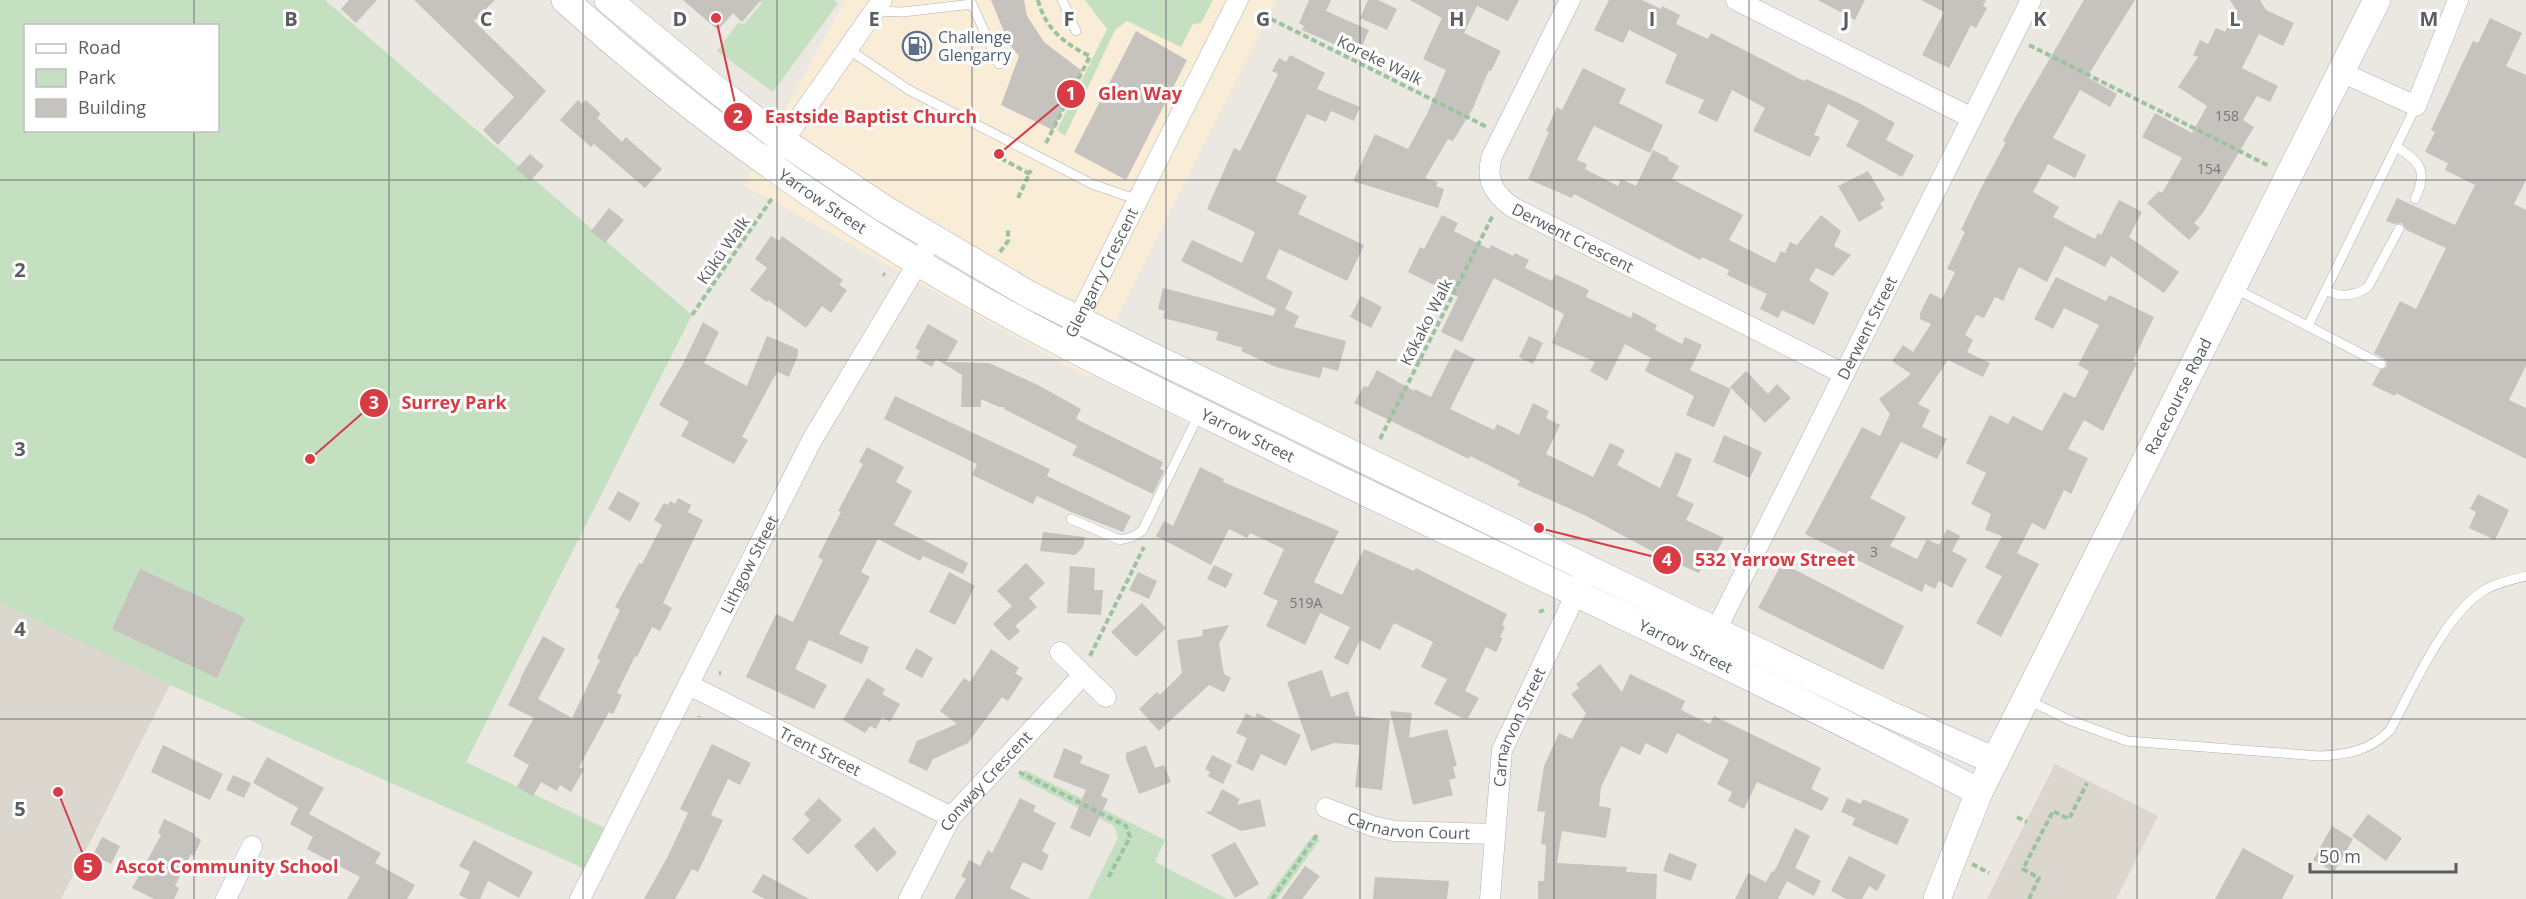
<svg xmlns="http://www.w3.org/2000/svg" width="2526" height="899" viewBox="0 0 2526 899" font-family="'Open Sans',sans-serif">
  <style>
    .commercial { fill: #faedd7 }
    .education { fill: #dbd7cf }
    .green { fill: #c4e0c0; fill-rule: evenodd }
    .building { fill: #c6c2be }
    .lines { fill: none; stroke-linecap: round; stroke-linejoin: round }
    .lane-casing { stroke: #afb2b5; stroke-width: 10 }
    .street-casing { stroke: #afb2b5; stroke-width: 21 }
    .secondary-casing { stroke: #aeb2b5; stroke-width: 28 }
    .path { stroke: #9bc3a0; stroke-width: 4; stroke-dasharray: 6 3; stroke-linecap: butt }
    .lane { stroke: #fff; stroke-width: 9 }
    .street { stroke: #fff; stroke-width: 20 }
    .secondary { stroke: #fff; stroke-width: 27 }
    .grid { fill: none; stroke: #5a5e60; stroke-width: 1.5; stroke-opacity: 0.55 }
    .labels { text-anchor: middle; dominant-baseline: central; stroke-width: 6; stroke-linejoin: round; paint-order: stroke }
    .number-label { font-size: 14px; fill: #757778 }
    .service-label { font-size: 16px; fill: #4e5e75; stroke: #fff; text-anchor: start }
    .street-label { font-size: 16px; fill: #5a5e60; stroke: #fff }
    .grid-label { font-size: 20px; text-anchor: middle; font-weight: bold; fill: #5a5e60; stroke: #fff; stroke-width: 6; stroke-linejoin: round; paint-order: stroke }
    .leader { fill: none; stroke: #d73c45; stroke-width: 2 }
    .callout-dot { fill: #d73c45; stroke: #fff; stroke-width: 2 }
    .mark-label { font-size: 18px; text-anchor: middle; font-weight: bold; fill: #fff }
    .callout-label { font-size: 18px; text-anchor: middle; font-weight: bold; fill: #d73c45; stroke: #fff; stroke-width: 6; stroke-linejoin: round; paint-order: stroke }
  </style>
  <rect width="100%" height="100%" fill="#ebe7e1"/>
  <!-- commercial -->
  <path class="commercial" d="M845,0H1277L1087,377L744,185Z"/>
  <!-- education -->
  <path class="education" d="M0,603L170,685L61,899H0Z
    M2055,764L2158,816L2116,899H1987Z"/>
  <!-- green -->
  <path class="green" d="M0,0H325L692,315L466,762L609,830L590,871L170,685L0,603ZM26,26H218V130H26Z
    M759,0H833L838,3L773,92L717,51L738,23L744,24L762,3Z
    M1085,0H1213L1201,23L1193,24L1181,47L1127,21L1115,30L1065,136L1057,130L1107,29Z
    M1025,770L1165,840L1155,862L1227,899H1088L1118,838L1114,826L1018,777Z
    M1313,835L1320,840L1277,899H1266Z"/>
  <!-- building -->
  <path class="building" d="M349,0H377L356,23L341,9Z
    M414,0H495L474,21L546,91L498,145L483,130L514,97Z
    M683,0H761L742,22L733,13L718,30Z
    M991,0H1024L1027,16L1044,42L1082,71L1053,130L1001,105L1019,56L1009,44Z
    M1309,0H1331L1326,11L1369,30L1360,51L1345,44L1343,48L1302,30L1304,26L1299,23Z
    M1368,0H1378L1397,9L1387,30L1360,18Z
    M1410,0H1519L1508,21L1477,6L1464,33L1501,51L1491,71L1489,70L1473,108L1453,141L1448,139L1425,178L1438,182L1436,186L1444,189L1438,208L1353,181L1375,134L1408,149L1427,114L1446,70L1423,59L1442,18Z
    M1609,0H1642L1661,9L1662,6L1680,15L1676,24L1708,39L1711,33L1804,81L1806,79L1859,103L1895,123L1886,140L1914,155L1902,177L1846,146L1859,121L1828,104L1814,135L1820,137L1810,157L1753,131L1765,108L1732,90L1717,122L1698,113L1704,100L1665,83L1677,54L1629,30L1623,43L1594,30Z
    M1818,0H1865L1855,20Z
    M1921,0H1986L1983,6L1987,8L1976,28L1971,25L1949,68L1922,55L1944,12Z
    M2084,0H2135L2087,77L2117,94L2110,107L2080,90L2053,138L2086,155L2075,178L2048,164L2033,192L2059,207L2053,217L2095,239L2098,233L2101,235L2119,200L2142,212L2129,237L2179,272L2164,293L2111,256L2105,267L2065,246L2047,282L2019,267L2003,301L1995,297L1984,318L1976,315L1965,335L1973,340L1967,352L1990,363L1983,377L1948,360L1918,404L1930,410L1922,427L1947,439L1937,459L1901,442L1870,498L1906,517L1890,546L1917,559L1927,539L1939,545L1947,529L1960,536L1952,551L1967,559L1952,588L1939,581L1935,589L1925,584L1922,592L1805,534L1862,427L1880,436L1890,414L1879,399L1911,374L1892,361L1903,345L1913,352L1931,324L1920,319V313L1930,293L1942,299L1955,272L1947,269L1965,232L1961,230L1980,190L2006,142L2003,141L2015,118Z
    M2230,0H2260L2266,10L2294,23L2283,46L2259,34L2242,68L2278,86L2270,102L2257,96L2243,120L2254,127L2203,213L2194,223L2200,228L2189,240L2147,203L2159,191L2162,193L2182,158L2142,137L2155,113L2192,133L2207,106L2178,87L2198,57L2193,55L2200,40L2208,44L2216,28L2225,32L2236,10Z
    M2490,18L2522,33L2506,66L2526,75V180L2514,204L2526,210V366L2509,400L2526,408V459L2396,393L2395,396L2372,385L2380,370L2387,367L2386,360L2374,353L2400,301L2416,309L2446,248L2406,230L2402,223L2394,224L2386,221L2397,198L2455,225L2475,185L2445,170L2448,163L2425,152L2435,132L2431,130L2473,41L2478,43Z
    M1136,31L1187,60L1126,180L1074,152Z
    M1290,55L1325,73L1317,89L1360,107L1354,121L1331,111L1326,122L1307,114L1275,181L1307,196L1298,214L1364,245L1347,281L1279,249L1266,278L1293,292L1285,309L1299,316L1294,327L1346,341L1338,371L1323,367L1320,378L1276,367L1241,351L1243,348L1216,340L1218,332L1163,318L1165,311L1158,309L1163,288L1273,316L1276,309L1181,261L1192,240L1242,263L1255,232L1207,209L1234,148L1240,151L1278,74L1272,71L1279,58L1286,62Z
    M1583,68L1626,89L1619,103L1663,125L1650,153L1594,126L1577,160L1587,164L1585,169L1618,186L1621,179L1636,186L1653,150L1669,158L1668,160L1679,166L1672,179L1743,215L1729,240L1775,263L1781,251L1785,253L1790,242L1797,245L1821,215L1841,231L1834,246L1851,255L1833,276L1816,268L1809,280L1829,293L1814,325L1782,310L1778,318L1760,309L1767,294L1727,275L1729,270L1702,257L1700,260L1574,194L1572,198L1528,179L1549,132L1546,131L1557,107L1562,110Z
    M578,100L582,104L586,100L601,114L597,118L622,142L626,137L662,169L645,188L594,144L591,147L560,120Z
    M530,154L544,166L530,181L516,169Z
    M1868,171L1885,200L1880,203L1883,208L1859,222L1838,186Z
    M609,208L624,220L605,243L591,231Z
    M1442,215L1458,223L1454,231L1489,249L1491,245L1513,256L1515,253L1529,260L1525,268L1552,281L1555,274L1589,290L1586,297L1631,318L1633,312L1657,325L1655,330L1682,344L1685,337L1702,345L1690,370L1731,389L1714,427L1686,415L1694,396L1645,371L1651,358L1625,344L1607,381L1590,371L1595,362L1552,343L1564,314L1494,278L1462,342L1441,332L1458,297L1408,272L1420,247L1424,249Z
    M771,236L779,241L782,236L843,280L839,285L847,290L831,313L822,306L806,328L768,300L767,302L750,290L767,268L755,259Z
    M2056,277L2106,301L2109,295L2154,317L2133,361L2137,363L2103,431L2084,420L2068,449L2088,458L2071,494L2064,490L2045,530L2032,523L2017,553L2039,564L2001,637L1976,623L2002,576L1985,568L2002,536L1985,530L1991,514L1971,504L1986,473L1966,463L1990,415L2008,424L2013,416L2042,431L2064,392L2075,398L2089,371L2078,365L2099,325L2064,308L2053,329L2034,319Z
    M1361,296L1382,307L1371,328L1350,317Z
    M703,322L719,332L704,363L747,386L767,336L798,349V355L789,377L778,372L774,377L742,437L748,440L734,464L681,436L689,422L659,405L683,364Z
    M928,324L958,341L946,362L989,363L1038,385L1081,409L1076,419L1163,462L1160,469L1164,471L1153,494L1072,455L1077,446L1004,409L1005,407H999L981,399V407H961L962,375L936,359L932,367L916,358L920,351L915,348Z
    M1529,336L1543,343L1533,364L1519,357Z
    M1455,349L1475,359L1450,409L1494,430L1497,424L1519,435L1533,403L1549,411L1546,418L1560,425L1546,454L1593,477L1610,443L1625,450L1617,465L1660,488L1676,452L1692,459L1677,496L1694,504L1686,520L1724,538L1711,564L1705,561L1699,573L1667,559L1584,515L1517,485L1520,481L1470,456L1469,459L1354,403L1364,386L1368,387L1377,370L1414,391L1415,389L1431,397Z
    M1746,371L1768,394L1777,384L1791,398L1765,423L1730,387Z
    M895,396L1050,469L1047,476L1131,516L1123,532L1071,512L1037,496L1033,504L972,475L977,464L884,419Z
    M1724,435L1762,452L1750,478L1713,462Z
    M867,447L904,467L896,482L912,491L894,525L968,563L963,574L923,556L920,561L878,539L861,572L870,577L839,634L869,647L862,664L809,640L795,669L827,685L814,709L746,677L776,614L793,622L823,560L818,557L841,512L838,511L863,464L859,462Z
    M1200,467L1224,479L1223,482L1339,531L1314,582L1342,595L1364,549L1414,571L1416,568L1507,614L1502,625L1505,627L1500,637L1503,638L1496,652L1486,647L1465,691L1479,698L1468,718H1462L1434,704L1447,679L1421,667L1433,642L1394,623L1380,650L1360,640L1348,665L1334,658L1350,627L1320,613L1305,645L1266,626L1278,601L1263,594L1284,549L1250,533L1247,538L1229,529L1211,565L1156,536L1164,521L1173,526Z
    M618,491L640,503L630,522L608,509Z
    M2478,494L2509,510L2495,540L2469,528L2476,512L2470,509Z
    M678,498L691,505L688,512L703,520L663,603L672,608L660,631L652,627L637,657L635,656L617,693L622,695L613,714L609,712L579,767L584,769L571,792L560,785L557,791L541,782L533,796L517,787L529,765L513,756L534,718L508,705L521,680L520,679L543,636L565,649L538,699L572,718L600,660L597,658L620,610L615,607L639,563L642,564L662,525L654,520L664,503L668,505L670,501L675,504Z
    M1043,532L1085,537L1083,547L1075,555L1040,551Z
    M1026,563L1045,583L1029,598L1037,607L1015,626L1020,631L1009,641L993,624L1012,606L997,591Z
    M1782,563L1904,626L1883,670L1758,608Z
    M1214,565L1233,574L1226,588L1207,579Z
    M1070,566L1095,568L1094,590H1103L1101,615L1067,613Z
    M140,569L245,618L217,678L112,629Z
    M949,572L975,586L955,625L929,612Z
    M1138,572L1157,581L1149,599L1129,590Z
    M1142,603L1166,628L1136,657L1111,632Z
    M1229,625L1219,644L1224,674L1231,678L1224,692L1209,685L1159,731L1139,709L1157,692L1160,695L1182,673L1177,640L1203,636L1202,630Z
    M916,648L933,658L922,678L905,669Z
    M991,649L1019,668L1015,673L1023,678L1008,701L1002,697L968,743L933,759L927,771L908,762L917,741L957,724L940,711L964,678L970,682Z
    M1600,664L1622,692L1630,674L1685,701L1681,710L1710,724L1714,716L1821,768L1811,789L1829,798L1822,811L1757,782L1744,809L1728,801L1732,792L1717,784L1729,760L1677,733L1667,754L1646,743L1640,755L1621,746L1601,787L1599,806L1611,808L1606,838L1562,831L1557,863L1627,867L1626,872L1657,874L1656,899H1538V881H1544L1546,845L1541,844L1545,812L1537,811L1544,766L1559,733L1572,739L1586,713L1571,694L1579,688L1576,684Z
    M1322,670L1331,697L1348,691L1356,716L1390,720L1382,790L1355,787L1360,745L1334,743L1311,751L1287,682Z
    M867,678L885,689L882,694L900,704L890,722L882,717L876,729L870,726L865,733L843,720Z
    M1390,711L1412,713L1409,738L1447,729L1457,766L1453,767L1456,778L1449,780L1453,795L1413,805Z
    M1246,713L1255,718L1257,713L1301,735L1286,766L1261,754L1253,771L1236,763L1247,738L1236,733Z
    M712,744L751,763L740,785L728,779L711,815L723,820L698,872L692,869L675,899H644L668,856L688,813L680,809Z
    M163,745L223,774L210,800L151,772Z
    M1146,745L1155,768L1164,765L1171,782L1139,794L1126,759V753Z
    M1064,748L1083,756L1080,763L1110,775L1101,796L1108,799L1090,837L1070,828L1086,790L1053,777Z
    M1212,755L1232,765L1223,784L1208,776L1210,772L1205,769Z
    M267,757L324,788L309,814L253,783Z
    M233,775L251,783L244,798L226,790Z
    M1222,789L1240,799L1237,805L1260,799L1266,826L1241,831L1205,812L1211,811Z
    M819,798L842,820L808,855L792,839L810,820L804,814Z
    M1020,798L1036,806L1033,811L1056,823L1042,851L1049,855L1042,871L1023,862L1010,888L1031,899H954L966,879L961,876L969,860L980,866L988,850L992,853Z
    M1847,798L1861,804L1863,799L1909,819L1897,845L1852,825L1855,818L1841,812Z
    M298,808L381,853L375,863L415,885L407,899H347L360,877L307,849L313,837L290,824Z
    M2368,814L2402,838L2386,861L2352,836Z
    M164,819L195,834L194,836L201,840L194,856L191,854L175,886L179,888L174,899H154L132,888L161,835L158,833Z
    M2332,826L2353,839L2334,872L2313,860Z
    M874,827L897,853L877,872L854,846Z
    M1795,828L1810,836L1795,868L1821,881L1814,896L1787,881L1778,899H1735L1748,873L1766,882L1772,871L1774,872Z
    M102,837L120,846L111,864L93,855Z
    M474,840L533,872L519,898L488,881L480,899H468L459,895L470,872L459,866Z
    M1235,842L1259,884L1235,898L1211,855Z
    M2243,848L2294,876L2282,899H2215Z
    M1669,853L1697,864L1691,881L1663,871Z
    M1849,856L1886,875L1877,891L1869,886L1862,899H1846L1831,891Z
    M1305,866L1320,876L1302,899H1281Z
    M763,874L809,899H765L752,892Z
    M1375,877L1449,881L1447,899H1373Z"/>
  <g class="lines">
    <!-- lane casing -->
    <g class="lane-casing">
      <path id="lane" d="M1062,0L1076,31
        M875,11L903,12L972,4L999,64
        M848,49L909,90L1092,184L1138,200
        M2396,147C2421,161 2428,172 2415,199
        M2234,288L2381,364
        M2326,290C2340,298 2355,296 2368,287L2399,229
        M2308,326L2416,106
        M1071,519L1120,540L1132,537L1142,531L1199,414
        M2028,700L2069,720L2127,741L2319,756C2346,755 2370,751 2390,730C2413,688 2445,613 2486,589C2498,583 2513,579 2526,576"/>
    </g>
    <!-- street casing -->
    <g class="street-casing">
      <g id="street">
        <path id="s1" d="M1570,0L1492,156C1485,179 1493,193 1512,207L1844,374"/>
        <path d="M1736,0L1972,118"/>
        <path d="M2341,72L2416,106L2458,0"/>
        <path d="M777,150L882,0"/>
        <path id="s2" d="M1065,345L1238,0"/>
        <path id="s3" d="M1710,642L2031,0"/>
        <path d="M1060,652L1106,697"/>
        <path id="s4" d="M689,685L951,817"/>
        <path id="s5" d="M1326,808L1372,826L1394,831L1494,834"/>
        <path d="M226,899L252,846"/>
        <path id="s6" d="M580,899L812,440L925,251"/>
        <path id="s7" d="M909,899L951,817L1083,675"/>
        <path id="s8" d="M1490,899L1502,750L1582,581"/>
      </g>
    </g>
    <!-- secondary casing -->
    <g class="secondary-casing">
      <g id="secondary">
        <path id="s9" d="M565,0C698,120 847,226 1004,312C1104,367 1208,415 1311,466C1534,574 1759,678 1979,792"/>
        <path d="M608,0L712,86L783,141L883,208L1028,294L1139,350L1716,631L1884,712L1995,761"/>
        <path id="s10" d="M1937,899L1979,792L2377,0"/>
      </g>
    </g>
    <!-- path -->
    <path class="path" d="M1038,0C1045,28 1064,44 1090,56L1045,145
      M1263,15L1487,127
      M2029,45L2269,166
      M993,154L1030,174
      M1018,198L1031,170
      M1000,252L1008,241V228
      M883,274L885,275
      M692,315L773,197
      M1380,439L1493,215
      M1539,612L1544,610
      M1090,656L1144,547
      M719,673H721
      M699,716V717
      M1019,772L1126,826L1130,837L1108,878
      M2017,817L2027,822
      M1972,864L1989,873
      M1272,899L1317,835
      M2029,899L2039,878L2023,869L2053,811L2069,819L2087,783"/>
    <!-- lane -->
    <use href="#lane" class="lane"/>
    <!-- street -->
    <use href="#street" class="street"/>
    <!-- secondary -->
    <use href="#secondary" class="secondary"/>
  </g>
  <!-- grid -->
  <path class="grid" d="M194,0V26M389,0V899M583,0V899M777,0V899M972,0V899M1166,0V899M1360,0V899M1554,0V899M1749,0V899M1943,0V899M2137,0V899M2332,0V899M194,130V899M0,180H2526M0,360H2526M0,539H2526M0,719H2526"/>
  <!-- icons -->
  <defs>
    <g id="fuel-ring" transform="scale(1.5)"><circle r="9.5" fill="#fff" stroke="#5c6f8a" stroke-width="1.5"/><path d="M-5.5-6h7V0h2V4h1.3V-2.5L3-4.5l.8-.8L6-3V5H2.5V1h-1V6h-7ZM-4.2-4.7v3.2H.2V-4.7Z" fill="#5c6f8a"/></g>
  </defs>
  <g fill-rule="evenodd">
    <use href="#fuel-ring" x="917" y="46"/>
  </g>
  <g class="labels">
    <!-- number labels -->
    <g class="number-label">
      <text x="2227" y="115">158</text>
      <text x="2209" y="168">154</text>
      <text x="1874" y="551">3</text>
      <text x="1306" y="602">519A</text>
    </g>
    <!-- service labels -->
    <g class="service-label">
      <text x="938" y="37">Challenge<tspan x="938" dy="18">Glengarry</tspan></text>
    </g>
    <!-- street labels -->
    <g class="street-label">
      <text transform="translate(1380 60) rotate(26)">Koreke Walk</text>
      <text stroke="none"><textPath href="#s9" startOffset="327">Yarrow Street</textPath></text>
      <text stroke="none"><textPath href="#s1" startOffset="302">Derwent Crescent</textPath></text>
      <text transform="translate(723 250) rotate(-55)">Kūkū Walk</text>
      <text stroke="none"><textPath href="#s2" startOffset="81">Glengarry Crescent</textPath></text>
      <text transform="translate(1426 322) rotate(-63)">Kōkako Walk</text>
      <text stroke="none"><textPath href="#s3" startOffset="351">Derwent Street</textPath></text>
      <text stroke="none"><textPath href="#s10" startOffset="558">Racecourse Road</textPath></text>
      <text stroke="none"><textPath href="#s9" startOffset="813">Yarrow Street</textPath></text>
      <text stroke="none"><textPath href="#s6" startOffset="375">Lithgow Street</textPath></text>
      <text stroke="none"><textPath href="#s9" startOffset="1299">Yarrow Street</textPath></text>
      <text stroke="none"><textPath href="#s8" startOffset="176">Carnarvon Street</textPath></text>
      <text stroke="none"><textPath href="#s4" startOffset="147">Trent Street</textPath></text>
      <text stroke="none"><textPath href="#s7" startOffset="142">Conway Crescent</textPath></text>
      <text stroke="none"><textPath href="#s5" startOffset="86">Carnarvon Court</textPath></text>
    </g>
  </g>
  <g class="grid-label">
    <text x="291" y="26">B</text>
    <text x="486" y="26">C</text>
    <text x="680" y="26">D</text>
    <text x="874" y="26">E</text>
    <text x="1069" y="26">F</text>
    <text x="1263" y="26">G</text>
    <text x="1457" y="26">H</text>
    <text x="1652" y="26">I</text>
    <text x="1846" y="26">J</text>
    <text x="2040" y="26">K</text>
    <text x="2235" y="26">L</text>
    <text x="2429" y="26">M</text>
    <text x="20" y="277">2</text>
    <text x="20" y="456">3</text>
    <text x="20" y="636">4</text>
    <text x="20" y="816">5</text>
  </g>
  <!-- callouts -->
  <path class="leader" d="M999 154L1071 94M716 18L738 117M310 459L374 403M1539 528L1667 560M58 792L88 867"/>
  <g class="callout-dot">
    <circle cx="999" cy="154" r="6"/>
    <circle cx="716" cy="18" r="6"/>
    <circle cx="310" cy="459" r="6"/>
    <circle cx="1539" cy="528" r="6"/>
    <circle cx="58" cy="792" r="6"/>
    <circle cx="1071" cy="94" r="15"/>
    <circle cx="738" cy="117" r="15"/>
    <circle cx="374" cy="403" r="15"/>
    <circle cx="1667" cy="560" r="15"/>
    <circle cx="88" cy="867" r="15"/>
  </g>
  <g class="mark-label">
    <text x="1071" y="100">1</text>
    <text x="738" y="123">2</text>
    <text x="374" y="409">3</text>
    <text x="1667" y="566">4</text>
    <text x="88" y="873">5</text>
  </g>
  <g class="callout-label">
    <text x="1140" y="100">Glen Way</text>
    <text x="871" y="123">Eastside Baptist Church</text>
    <text x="454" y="409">Surrey Park</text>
    <text x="1775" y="566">532 Yarrow Street</text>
    <text x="227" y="873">Ascot Community School</text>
  </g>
  <!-- legend -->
  <rect x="24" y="24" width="195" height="108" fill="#ffffff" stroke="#bdbfbf" stroke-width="1.5"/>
  <rect x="36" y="44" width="30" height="9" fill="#ffffff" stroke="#bdbfbf" stroke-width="1.5"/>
  <text x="78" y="54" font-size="18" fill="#5a5e60">Road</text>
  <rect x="36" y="69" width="30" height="18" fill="#c4e0c0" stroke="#bdbfbf" stroke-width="1.5"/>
  <text x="78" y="84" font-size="18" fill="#5a5e60">Park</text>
  <rect x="36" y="99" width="30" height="18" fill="#c6c2be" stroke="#bdbfbf" stroke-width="1.5"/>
  <text x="78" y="114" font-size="18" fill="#5a5e60">Building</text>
  <!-- scale -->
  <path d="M2310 863v9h146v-9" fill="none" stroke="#5a5e60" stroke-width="3"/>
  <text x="2319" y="863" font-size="18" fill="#5a5e60" stroke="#ffffff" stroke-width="4.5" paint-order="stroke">50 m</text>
</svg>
